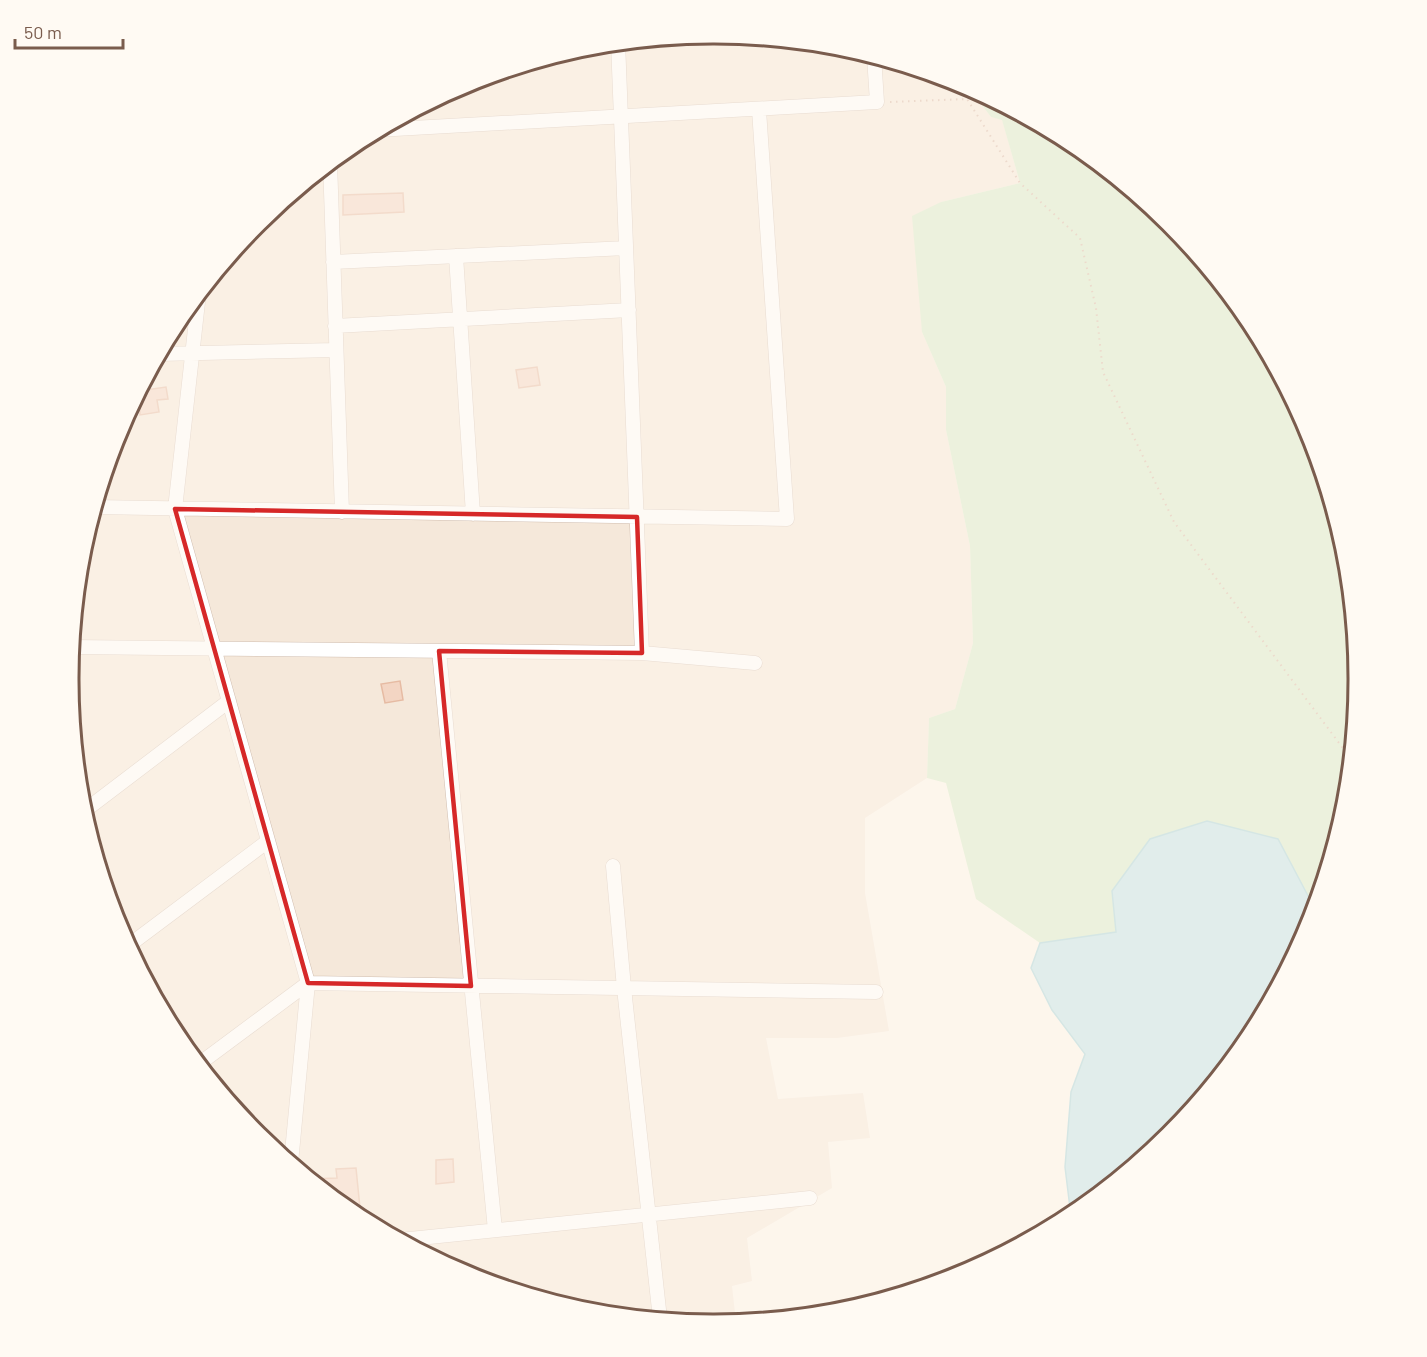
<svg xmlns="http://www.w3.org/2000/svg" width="1427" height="1357" viewBox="0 0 1427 1357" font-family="Barlow,sans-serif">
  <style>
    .residential { fill: #f5e8da }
    .green { fill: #d8ecc9 }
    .water { fill: #bfe3e8; stroke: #a5d3da; stroke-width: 1.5 }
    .building { fill: #f3d5c3; stroke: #e6bba3; stroke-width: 1.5 }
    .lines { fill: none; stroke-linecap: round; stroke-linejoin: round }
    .street-casing { stroke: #d1beb0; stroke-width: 15 }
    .path { stroke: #d9b8a5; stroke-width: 2; stroke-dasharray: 1.5 4.5; stroke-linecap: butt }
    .street { stroke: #fff; stroke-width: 14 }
    .marked { fill: none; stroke: #d62828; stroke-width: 4.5; stroke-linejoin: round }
    .rim { fill: none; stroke: #7a5c4d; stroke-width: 3 }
  </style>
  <rect width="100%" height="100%" fill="#fdf6ec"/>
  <!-- residential -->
  <path class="residential" d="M714,33L840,45L961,82L967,86L991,117L1002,119L1020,183L941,202L922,332L946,387V430L970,546L973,643L955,709L929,718L927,778L865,818V893L889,1031L837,1038H766L778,1099L863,1093L870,1138L828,1142L832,1188L747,1238L752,1281L732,1286L736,1322L713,1324L587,1312L466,1275L355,1215L257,1135L177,1037L117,925L80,804L68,678L80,552L117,431L177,320L257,222L355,142L467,82L588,45Z"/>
  <!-- green -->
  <path class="green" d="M967,86L1072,142L1170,222L1250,320L1310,432L1347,553L1359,679L1347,805L1315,909L1312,901L1112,891L1116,932L1040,943L976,899L946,783L927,778L929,718L955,709L973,643L970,546L946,430V387L922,332L912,216L941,202L1020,183L1002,120L991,117Z"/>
  <!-- water -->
  <path class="water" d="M1207,821L1278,839L1315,909L1310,926L1250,1037L1170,1135L1071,1216L1065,1167L1071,1092L1085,1054L1052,1010L1031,968L1040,943L1116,932L1112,891L1150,839Z"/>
  <!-- building -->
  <path class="building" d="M403,193L404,212L343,215V195Z
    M537,367L540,385L519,388L516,370Z
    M166,387L168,399L157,400L159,412L140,415L139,391Z
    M400,681L403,700L385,703L381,684Z
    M453,1159L454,1182L436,1184V1160Z
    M356,1168L361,1218L311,1179L337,1178L336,1169Z"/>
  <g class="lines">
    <!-- street casing -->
    <g class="street-casing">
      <path id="street" d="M618,42L642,653
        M377,130L877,102L874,56
        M330,162L342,512
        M456,256L473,514
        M333,262L626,248
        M199,293L175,509L308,983L291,1163
        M335,326L629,310
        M158,354L336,350
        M94,507L787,519L759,110
        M71,647L642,653L755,663
        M439,651L495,1230
        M83,812L229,701
        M613,866L624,988L660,1319
        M128,946L268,841
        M199,1064L308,983L876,992
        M400,1240L810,1198"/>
    </g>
    <!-- path -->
    <path class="path" d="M890,102L967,99L1020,183L1080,238L1096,308L1103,372L1174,522L1351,759"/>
    <!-- street -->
    <use href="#street" class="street"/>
  </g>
  <!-- marked area -->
  <path d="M0 0H1427V1357H0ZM175,509L637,517L642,653L439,651L471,986L308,983Z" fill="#fdf6ec" fill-opacity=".55" fill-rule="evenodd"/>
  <path class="marked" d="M175,509L637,517L642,653L439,651L471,986L308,983Z"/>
  <!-- crop -->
  <path d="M0 0H1427V1357H0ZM713 44H714A634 634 0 0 1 1348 678V680A634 634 0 0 1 714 1314H713A634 634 0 0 1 79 680V678A634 634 0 0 1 713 44Z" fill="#fffaf3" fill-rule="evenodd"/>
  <path class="rim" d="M713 44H714A634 634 0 0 1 1348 678V680A634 634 0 0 1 714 1314H713A634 634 0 0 1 79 680V678A634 634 0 0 1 713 44Z"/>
  <!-- scale -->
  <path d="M15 39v9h108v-9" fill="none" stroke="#7a5c4d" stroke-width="3"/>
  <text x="24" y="39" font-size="18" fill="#7a5c4d" stroke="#fffaf3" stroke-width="4.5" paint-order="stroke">50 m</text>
</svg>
